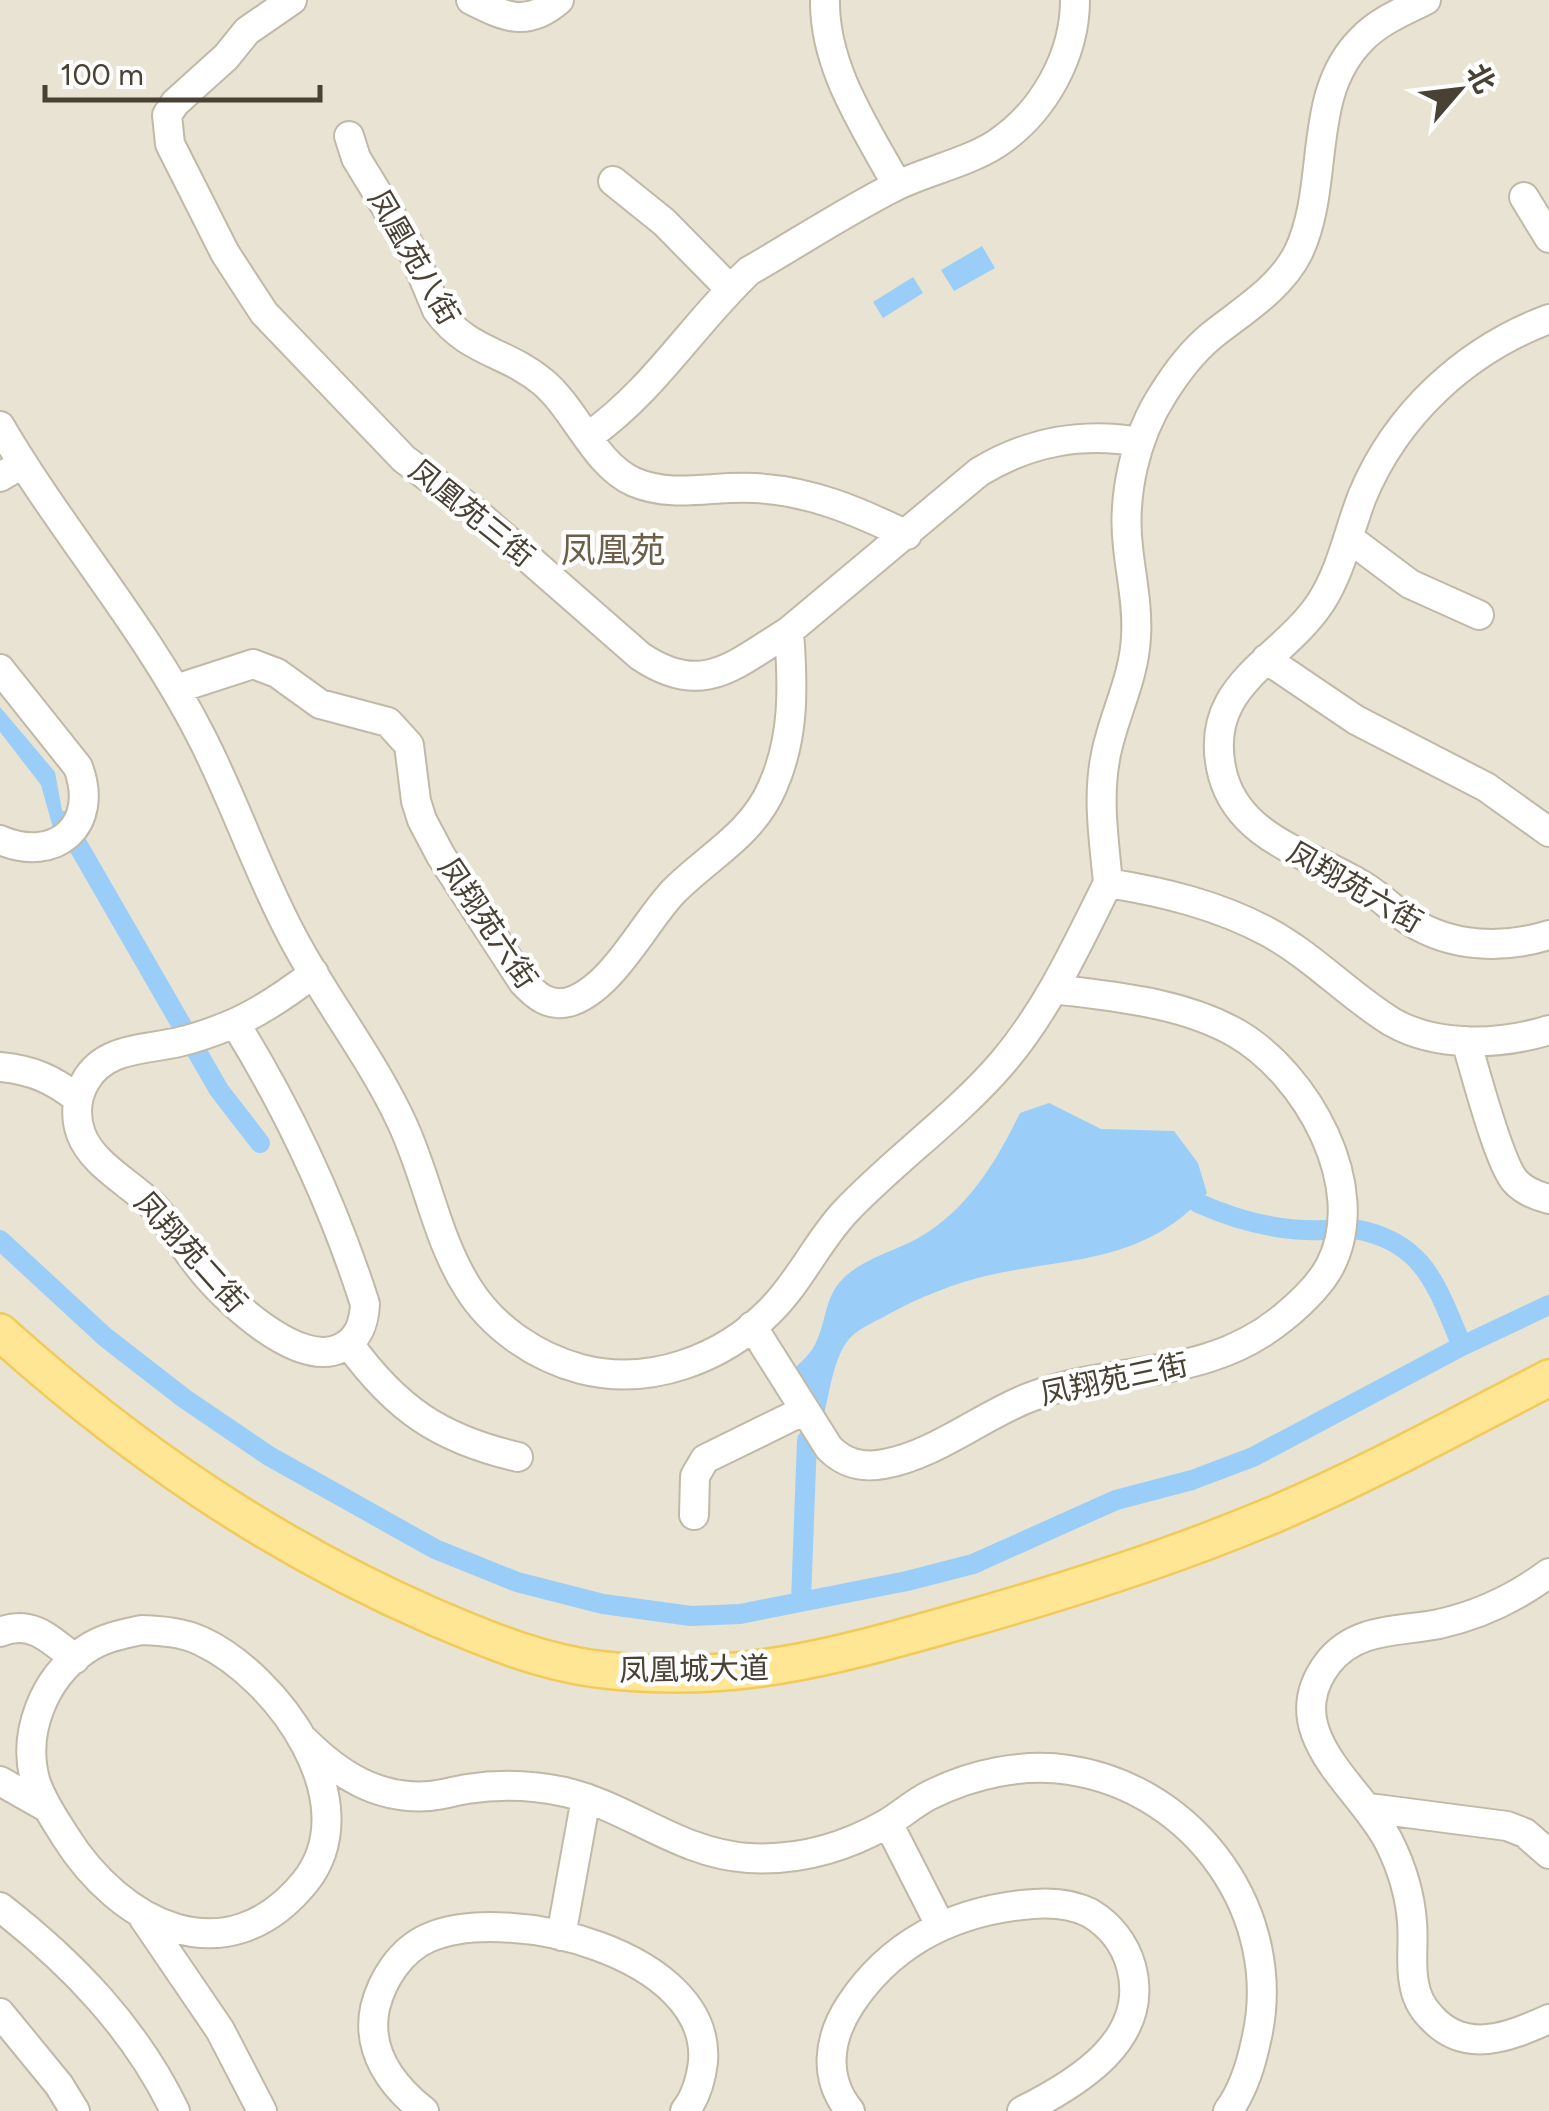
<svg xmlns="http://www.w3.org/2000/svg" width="1549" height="2111" viewBox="0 0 1549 2111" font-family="Figtree,'Noto Sans SC',sans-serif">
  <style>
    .residential { fill: #e9e3d3 }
    .water { fill: #9acef9 }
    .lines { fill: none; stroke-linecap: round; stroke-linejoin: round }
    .canal { stroke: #9acef9; stroke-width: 20 }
    .minor-casing { stroke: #c1b9a7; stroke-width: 32 }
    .major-casing { stroke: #f2ca57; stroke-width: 40 }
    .minor { stroke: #fff; stroke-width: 28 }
    .major { stroke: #ffe694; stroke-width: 35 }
    .labels { text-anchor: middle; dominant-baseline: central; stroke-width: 9; stroke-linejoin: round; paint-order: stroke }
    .street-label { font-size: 30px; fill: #484134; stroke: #fff }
    .quarter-label { font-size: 35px; fill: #6c604a; stroke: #fff }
  </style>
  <rect width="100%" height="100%" fill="#f5f1e5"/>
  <!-- residential -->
  <path class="residential" d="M0,0H1549V2111H0Z"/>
  <!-- water -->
  <path class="water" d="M982,246L995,268L954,291L941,270Z
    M913,277L923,293L883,318L873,302Z
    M0,707L55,772L64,821L55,835L41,785L0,732Z
    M1049,1103L1101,1129L1174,1131L1198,1163L1207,1193C1145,1263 1072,1257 990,1275C955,1283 920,1297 889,1314C877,1321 859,1328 850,1338C833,1357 830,1393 823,1418L793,1370C802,1361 812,1353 817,1340C826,1321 825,1300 839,1283C859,1259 894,1252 920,1237C968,1209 996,1162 1020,1113Z"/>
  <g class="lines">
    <!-- canal -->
    <path class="canal" d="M64,821L219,1090L260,1143
      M1198,1203C1238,1221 1281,1232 1325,1230
      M1354,1229C1425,1241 1437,1287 1462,1346
      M0,1240L105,1337L185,1399L269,1456L435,1549L517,1582L603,1604L691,1616L740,1614L907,1581L973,1564L1116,1500L1192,1480L1253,1457L1462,1346L1549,1305
      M801,1601L807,1440"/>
    <!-- minor casing -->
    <g class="minor-casing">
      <path id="minor" d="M292,0L247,31L226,57L175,103L167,115L170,144L225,253L264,313L404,459L480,516L640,656C702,698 733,666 789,631L979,472C1030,441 1082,432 1140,442
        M471,0C505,17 527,28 559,0
        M825,0C824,68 866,128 897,185
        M349,136L356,158L412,250L437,310C468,353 506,351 543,382C576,410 595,465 634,482C674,499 714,485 755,488C811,491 857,511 907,535
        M613,181L664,222L730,289
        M1524,197L1549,238
        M1549,319C1466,350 1396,414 1362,497C1348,533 1342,569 1321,602C1281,663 1199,685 1223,776C1242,843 1317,855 1368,889C1383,899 1396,912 1410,921C1452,948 1504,949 1549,935
        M0,426C62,532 145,626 201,736C234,800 257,870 291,934C324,998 370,1055 401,1121C427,1175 436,1238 468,1288C493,1328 536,1357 581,1369C649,1387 723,1359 771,1310C800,1281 817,1242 845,1212C895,1159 956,1117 1003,1062C1048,1009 1077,945 1108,883
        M589,436C655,389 692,325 749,271C798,243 846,211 896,186C929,170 966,163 996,144C1043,113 1075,56 1075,0
        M0,477L22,464
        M1350,539L1410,584L1479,615
        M1266,659L1356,720L1486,787L1549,832
        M0,669L78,767C100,825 56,864 0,840
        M176,689L253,664L277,673L320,704L388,722L409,745L416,801L422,820L441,856L523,982C536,996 549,1007 569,1002C612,989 643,924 673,892C707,857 751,836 772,788C795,737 793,686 789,631
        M1108,883C1104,840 1097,797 1106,754C1114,714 1134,679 1136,637C1138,606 1131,577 1128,547C1122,496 1135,437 1163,394C1176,373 1192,352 1211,336C1242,311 1279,290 1298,253C1331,185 1305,95 1362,39C1379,21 1404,11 1426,0
        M1108,883C1163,892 1218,905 1268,932C1314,957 1348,995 1392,1022C1437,1048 1501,1045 1549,1030
        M235,1023C290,1112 333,1204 365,1304C364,1323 359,1339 341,1348C299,1369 227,1301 202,1270C186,1250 173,1229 156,1209C134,1185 93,1166 81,1134C75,1117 76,1098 85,1082C104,1047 145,1050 179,1042C196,1038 213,1032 230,1025C261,1012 288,993 314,973
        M1466,1041C1475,1070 1498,1161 1515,1181C1524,1191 1537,1196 1549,1199
        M0,1067C32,1070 53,1079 78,1099
        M752,1326L829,1448C845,1464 862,1468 884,1464C935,1455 980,1417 1028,1398C1117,1363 1204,1383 1284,1317C1301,1303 1320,1285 1330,1266C1371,1187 1306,1073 1236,1033C1181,1002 1115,997 1054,989
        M349,1344C396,1409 440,1439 518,1457
        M694,1515L695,1476L705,1459L803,1411
        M1549,1573C1517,1597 1479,1615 1439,1624C1399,1632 1356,1627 1328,1663C1275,1733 1361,1786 1389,1842C1401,1866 1410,1895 1412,1922C1414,1943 1410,1963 1414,1983C1416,1996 1422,2008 1431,2017C1465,2055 1509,2037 1549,2019
        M142,1630C162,1631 182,1632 201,1641C277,1676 369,1802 305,1882C226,1979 120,1924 65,1836C54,1818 43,1803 36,1783C21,1734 44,1678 85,1650C102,1638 122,1634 142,1630Z
        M0,1632C32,1619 51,1640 75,1659
        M304,1740C339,1775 378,1800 430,1796C442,1795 455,1791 467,1789C499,1784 533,1785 565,1792C631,1808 678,1853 748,1858C797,1861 844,1848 886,1824C901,1815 914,1803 930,1795C972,1774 1022,1763 1069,1770C1196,1789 1286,1916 1256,2041C1251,2065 1243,2091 1228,2111
        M0,1781L46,1807
        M1369,1808L1507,1826L1525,1833L1549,1854
        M888,1823L940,1925
        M0,1907C72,1963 135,2028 175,2111
        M143,1917L220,2030L262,2111
        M561,1936L586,1798
        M0,2013L59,2085L75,2111
        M424,2111C392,2086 366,2051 375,2008C382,1979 401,1950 428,1938C507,1903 712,1954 703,2062C701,2079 696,2097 685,2111
        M850,2111C823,2078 828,2039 850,2005C890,1944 951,1913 1022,1905C1045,1902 1069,1902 1090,1913C1110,1925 1125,1944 1131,1966C1151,2039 1078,2083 1022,2111"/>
    </g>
    <!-- major casing -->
    <g class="major-casing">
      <path id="major" d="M0,1332C131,1450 271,1546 434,1617C488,1640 545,1664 605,1670C736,1685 833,1657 957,1622C1064,1592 1171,1558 1273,1515C1367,1475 1458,1425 1549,1378"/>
    </g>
    <!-- minor -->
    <use href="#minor" class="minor"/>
    <!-- major -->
    <use href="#major" class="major"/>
  </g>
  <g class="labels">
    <!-- street labels -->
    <g class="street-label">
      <text transform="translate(414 257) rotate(60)">凤凰苑八街</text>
      <text transform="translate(472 513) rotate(39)">凤凰苑三街</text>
      <text transform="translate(1355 887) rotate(30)">凤翔苑六街</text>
      <text transform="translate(488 923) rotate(56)">凤翔苑六街</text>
      <text transform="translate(191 1252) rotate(48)">凤翔苑二街</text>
      <text transform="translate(1114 1379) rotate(-12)">凤翔苑三街</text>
      <text transform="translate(694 1669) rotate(-1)">凤凰城大道</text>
    </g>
    <!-- quarter labels -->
    <g class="quarter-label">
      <text x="613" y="550">凤凰苑</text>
    </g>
  </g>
  <!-- north arrow -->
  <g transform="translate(1459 90) rotate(62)" stroke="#ffffff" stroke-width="8" paint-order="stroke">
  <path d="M0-8L18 38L0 25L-18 38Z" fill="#484134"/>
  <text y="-15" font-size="28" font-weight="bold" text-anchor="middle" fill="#484134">北</text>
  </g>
  <!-- scale -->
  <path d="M45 85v15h275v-15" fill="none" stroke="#484134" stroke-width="5"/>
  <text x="60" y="85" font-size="30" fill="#484134" stroke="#ffffff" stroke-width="8" paint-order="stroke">100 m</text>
</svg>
